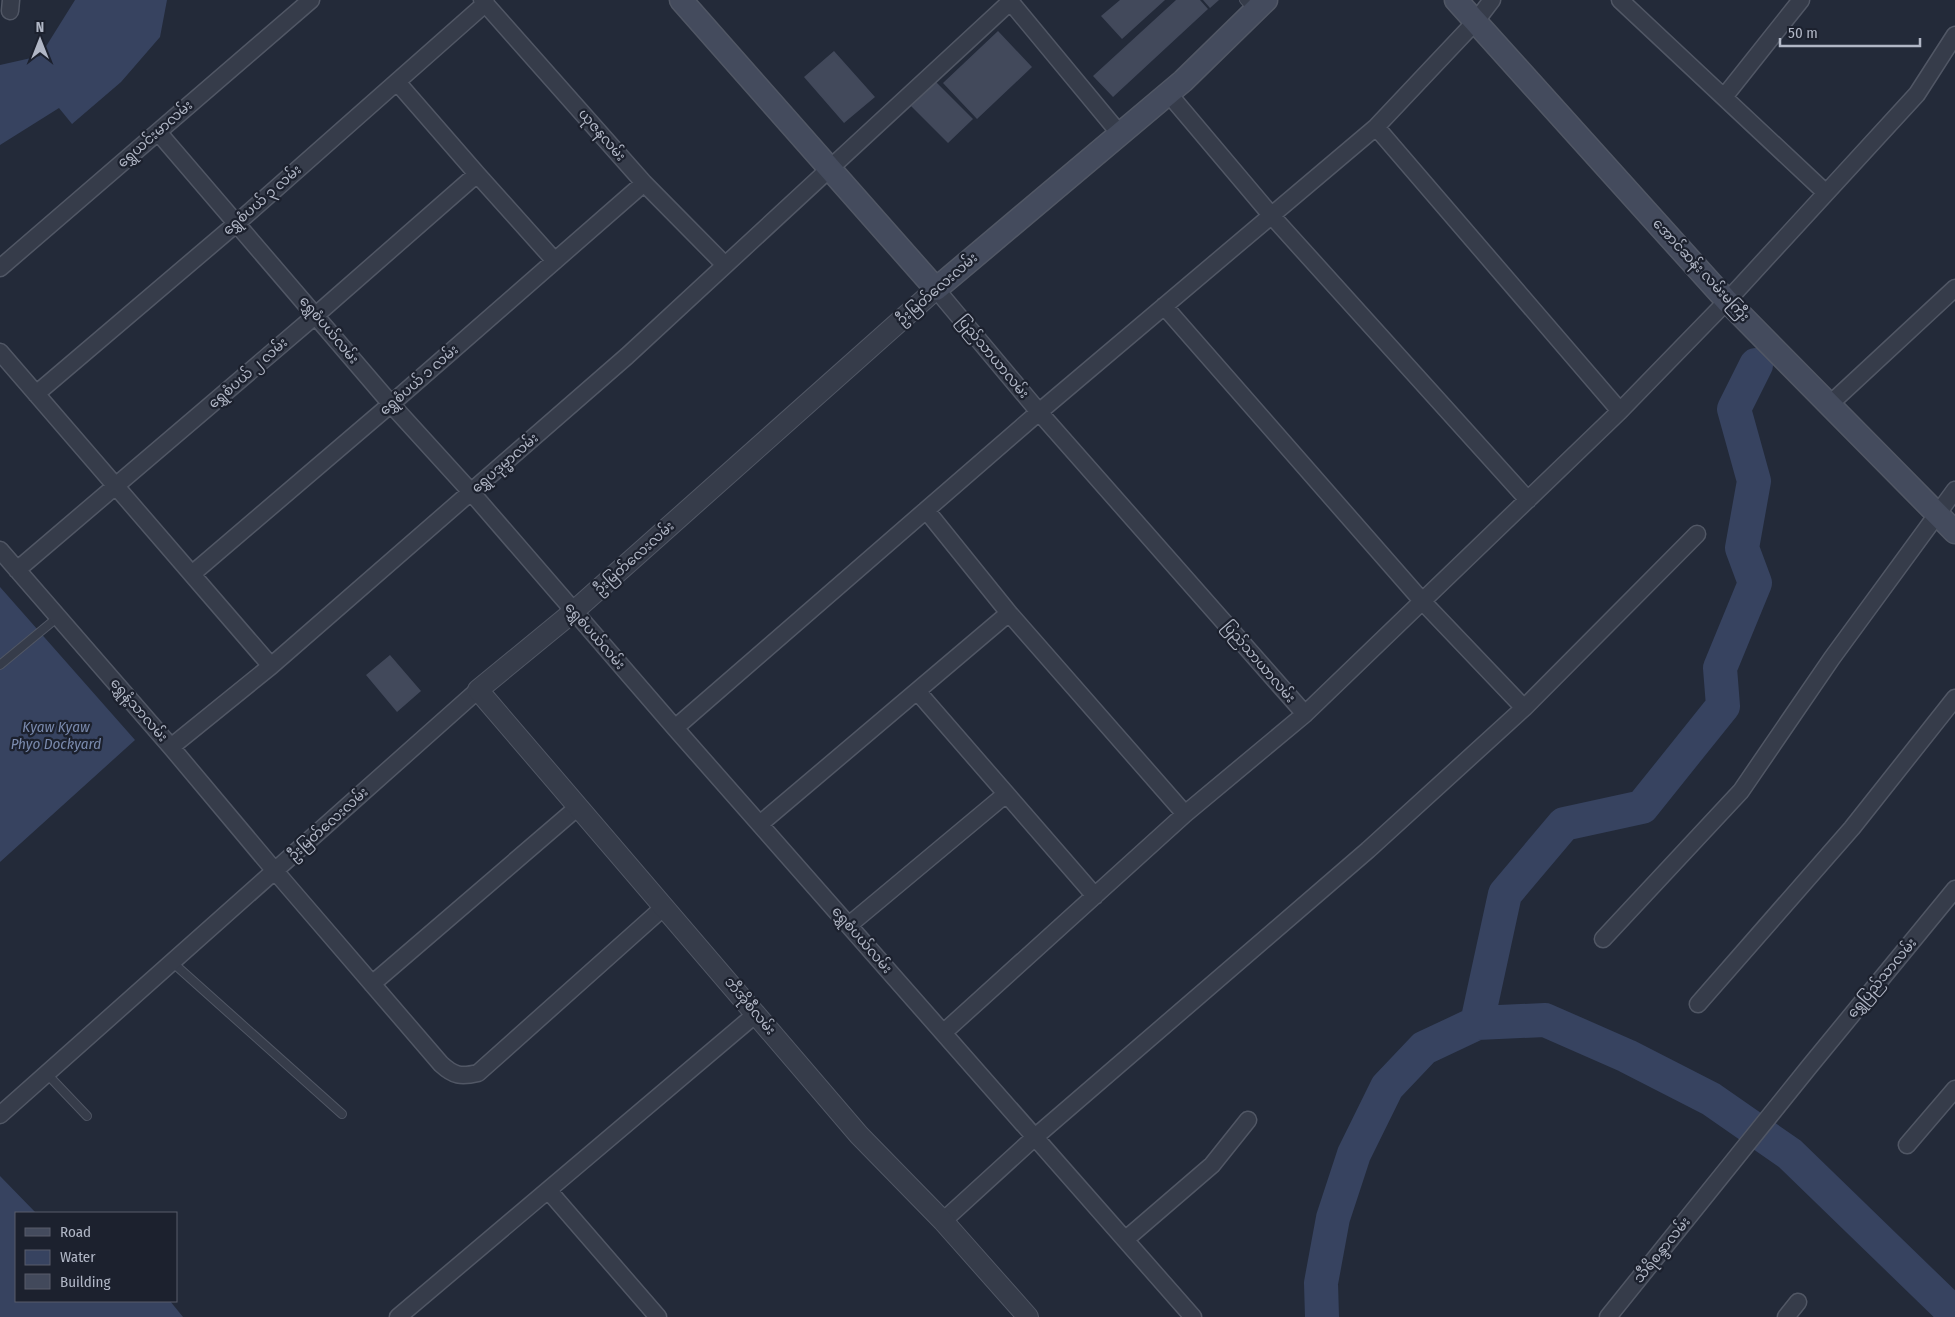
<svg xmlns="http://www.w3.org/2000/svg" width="1955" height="1317" viewBox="0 0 1955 1317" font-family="'Fira Sans Condensed','Noto Sans Myanmar',sans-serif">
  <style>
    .water { fill: #374360 }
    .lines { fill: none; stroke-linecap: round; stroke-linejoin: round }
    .river { stroke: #374360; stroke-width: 34 }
    .building { fill: #42495b }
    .service-casing { stroke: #515765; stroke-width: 10 }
    .minor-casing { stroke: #515765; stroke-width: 19 }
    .tertiary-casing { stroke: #515765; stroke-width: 22 }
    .secondary-casing { stroke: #515765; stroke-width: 25 }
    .service { stroke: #363c4a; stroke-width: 8 }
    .minor { stroke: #363c4a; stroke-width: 16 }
    .tertiary { stroke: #363c4a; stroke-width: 20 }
    .secondary { stroke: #444b5d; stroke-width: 22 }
    .labels { text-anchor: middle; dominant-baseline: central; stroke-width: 4.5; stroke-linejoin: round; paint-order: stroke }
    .street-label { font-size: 14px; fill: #b1b7c6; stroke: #1c212e }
    .water-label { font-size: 15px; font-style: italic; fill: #7a8aad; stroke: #1c212e }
  </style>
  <rect width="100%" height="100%" fill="#232a39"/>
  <!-- water -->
  <path class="water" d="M75,0H167L160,37L121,82L72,124L59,108L0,145V65L40,56Z
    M0,587L135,740L0,862Z
    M0,1176L36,1213H16V1301H170L183,1317H0Z"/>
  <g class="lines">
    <!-- river -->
    <path class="river" d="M1477,1023L1505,894L1564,824L1642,807L1723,706L1720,668L1755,583L1742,548L1754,481L1734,409L1756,365
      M1322,1317L1321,1283L1333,1218L1354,1154L1387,1087L1424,1048L1477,1023L1545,1020L1627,1056L1711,1099L1790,1154L1955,1314"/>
  </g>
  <!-- building -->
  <path class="building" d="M1120,0H1165L1122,39L1101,16Z
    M1176,0H1200L1208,9L1113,97L1093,76Z
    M1203,0H1219L1210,8Z
    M998,31L1032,67L977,119L943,83Z
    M834,51L875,97L844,123L804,77Z
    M936,82L973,119L948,143L911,106Z
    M390,655L421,691L397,712L366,675Z"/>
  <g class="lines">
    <!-- service casing -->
    <g class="service-casing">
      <path id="service" d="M1244,0L1253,10
        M0,665L58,617
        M172,962L342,1114
        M47,1074L87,1116"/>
    </g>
    <!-- minor casing -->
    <g class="minor-casing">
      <path id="minor" d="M482,0L644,183L725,265
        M1009,0L1120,134
        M1620,0L1826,193
        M10,11L11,0
        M397,82L477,174L555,261
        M1168,93L1271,215L1528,500
        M1724,97L1801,0
        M1376,127L1620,411
        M158,132L391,404L471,492L675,728L1193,1317
        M0,268L311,0
        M936,289L1039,412L1305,714
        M1164,306L1423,602L1524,708L1697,534
        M0,352L271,666
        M36,394L237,223L486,3
        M1830,404L1955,288
        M926,510L1009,613L1185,814
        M0,550L171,747L275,871L441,1064C454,1076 461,1077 478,1073L664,907
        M17,570L316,315L477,174
        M192,574L391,404L644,183
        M917,691L1095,896
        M675,728L1039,412L1376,127L1476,21L1492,0
        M171,747L271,666L627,356L1010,2
        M760,824L1009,613
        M849,925L1006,794
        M1603,939L1741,791L1832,658L1955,490
        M372,984L578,807
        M1698,1004L1852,828L1955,698
        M943,1033L1185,814L1305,714L1620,411L1727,301L1917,94L1955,35
        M0,1115L478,690
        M1907,1145L1955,1089
        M548,1190L658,1317
        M943,1221L1035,1137L1368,850L1524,708
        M1126,1239L1212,1165L1248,1120
        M398,1317L756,1014
        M1608,1317L1809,1067L1955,889
        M1786,1317L1798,1302"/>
    </g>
    <!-- tertiary casing -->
    <g class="tertiary-casing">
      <path id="tertiary" d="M936,289L573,612L478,690L859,1135L943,1221L1028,1317"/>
    </g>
    <!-- secondary casing -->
    <g class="secondary-casing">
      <path id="secondary" d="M681,0L936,289L1183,81L1266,0
        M1456,0L1727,301L1955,532"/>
    </g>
    <!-- service -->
    <use href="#service" class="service"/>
    <!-- minor -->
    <use href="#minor" class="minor"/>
    <!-- tertiary -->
    <use href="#tertiary" class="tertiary"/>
    <!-- secondary -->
    <use href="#secondary" class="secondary"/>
  </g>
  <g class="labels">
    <!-- street labels -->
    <g class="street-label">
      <text transform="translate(155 134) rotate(-41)">ရွှေယင်းမာလမ်း</text>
      <text transform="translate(602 135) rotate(49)">ယုဇနလမ်း</text>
      <text transform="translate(262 200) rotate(-41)">ရွှေစံပယ် ၃ လမ်း</text>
      <text transform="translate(1701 270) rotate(47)">အောင်ဆန်း လမ်းမကြီး</text>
      <text transform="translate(937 289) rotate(-41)">ဦးမြတ်လေးလမ်း</text>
      <text transform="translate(329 330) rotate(50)">ရွှေစံပယ်လမ်း</text>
      <text transform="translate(993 357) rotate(50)">ပြည်သာယာလမ်း</text>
      <text transform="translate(248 373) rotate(-41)">ရွှေစံပယ် ၂ လမ်း</text>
      <text transform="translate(419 380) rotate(-41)">ရွှေစံပယ် ၁ လမ်း</text>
      <text transform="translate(505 463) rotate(-41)">ရွှေပဒုမ္မာလမ်း</text>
      <text transform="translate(634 558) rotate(-42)">ဦးမြတ်လေးလမ်း</text>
      <text transform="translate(595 636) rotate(49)">ရွှေစံပယ်လမ်း</text>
      <text transform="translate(1259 662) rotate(49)">ပြည်သာယာလမ်း</text>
      <text transform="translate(139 710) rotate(49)">ရွှေနံ့သာလမ်း</text>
      <text transform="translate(328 824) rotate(-42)">ဦးမြတ်လေးလမ်း</text>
      <text transform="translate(862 940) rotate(49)">ရွှေစံပယ်လမ်း</text>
      <text transform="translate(1882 978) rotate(-50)">ရွှေပြည်သာလမ်း</text>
      <text transform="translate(750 1006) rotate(50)">ဘီအိုစီလမ်း</text>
      <text transform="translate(1662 1250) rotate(-51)">သီရိစန္ဒာလမ်း</text>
    </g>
    <!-- water labels -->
    <g class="water-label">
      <text x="56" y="727">Kyaw Kyaw<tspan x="56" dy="17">Phyo Dockyard</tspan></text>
    </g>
  </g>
  <!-- legend -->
  <rect x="15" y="1212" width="162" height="90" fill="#1c212e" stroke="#585d6b"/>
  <rect x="25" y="1228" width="25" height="8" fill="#444b5d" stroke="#585d6b"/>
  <text x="60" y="1237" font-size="15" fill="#b1b7c6">Road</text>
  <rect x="25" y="1250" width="25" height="15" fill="#374360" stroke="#585d6b"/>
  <text x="60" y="1262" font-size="15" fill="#b1b7c6">Water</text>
  <rect x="25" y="1274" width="25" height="15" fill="#42495b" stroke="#585d6b"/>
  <text x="60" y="1287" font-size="15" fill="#b1b7c6">Building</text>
  <!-- north arrow -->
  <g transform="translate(40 40)" stroke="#1c212e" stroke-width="4" paint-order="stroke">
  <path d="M0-4L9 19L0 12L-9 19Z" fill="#b1b7c6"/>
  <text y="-8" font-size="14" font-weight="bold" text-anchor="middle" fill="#b1b7c6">N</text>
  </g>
  <!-- scale -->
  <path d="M1780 38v8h140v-8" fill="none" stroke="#b1b7c6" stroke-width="2.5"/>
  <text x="1788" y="38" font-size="15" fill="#b1b7c6" stroke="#1c212e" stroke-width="4" paint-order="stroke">50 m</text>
</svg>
